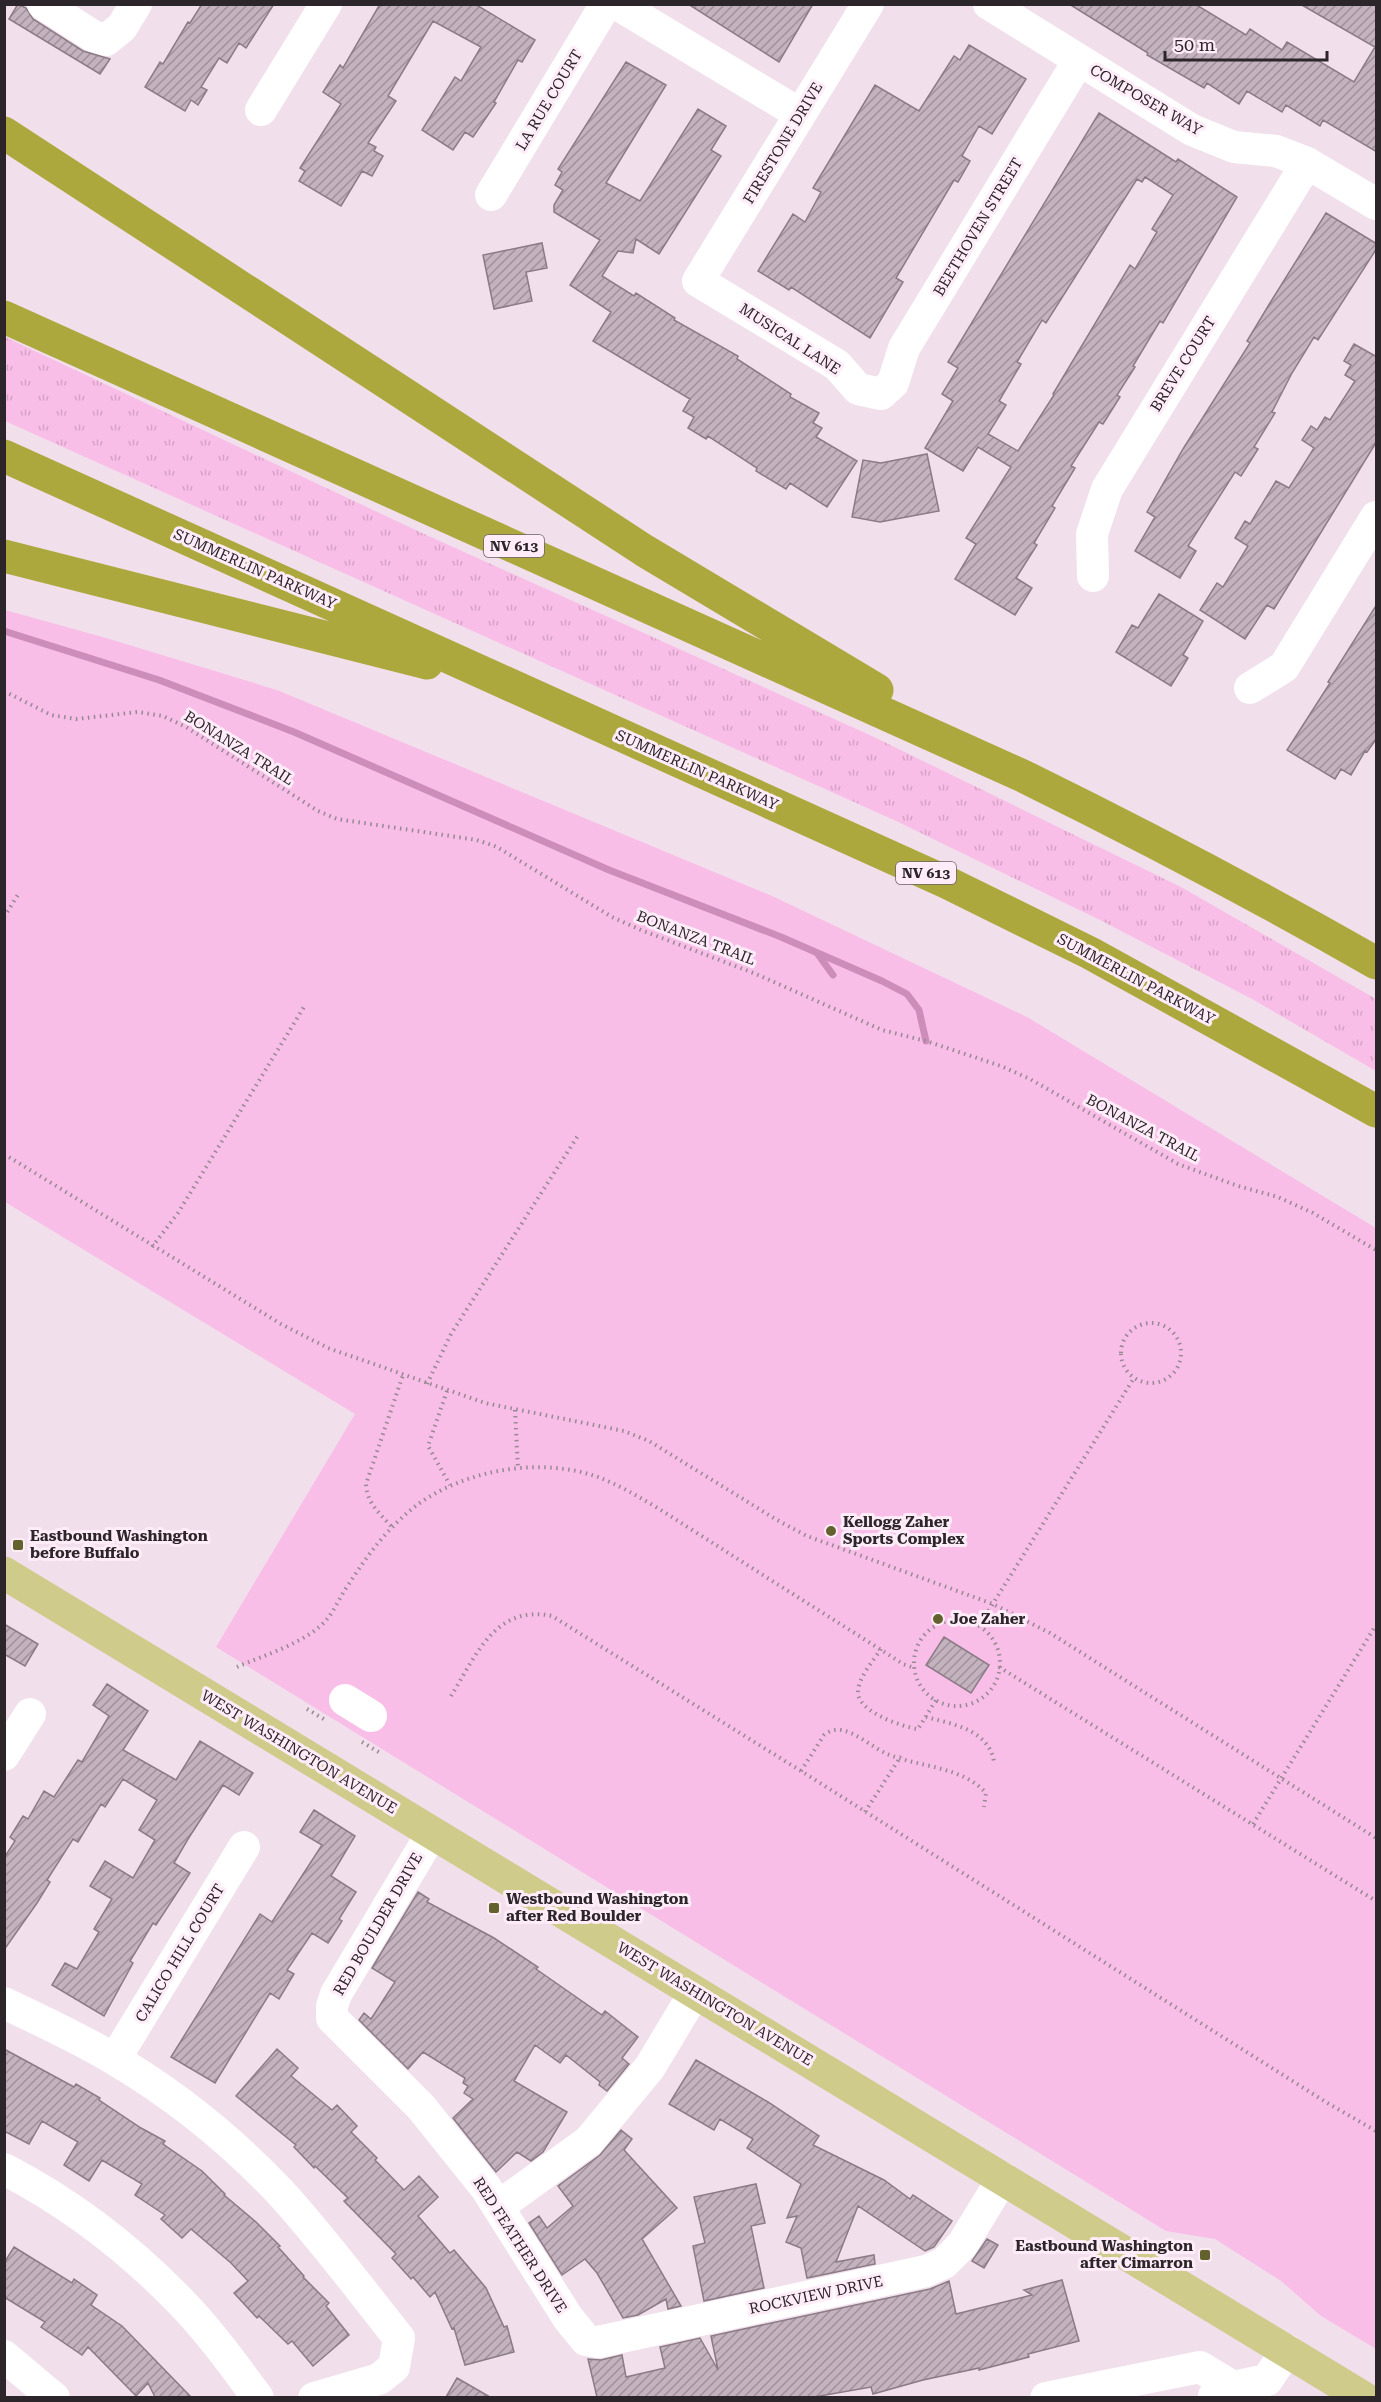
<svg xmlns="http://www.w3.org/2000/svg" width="1381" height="2402" viewBox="0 0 1381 2402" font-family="'Roboto Serif',serif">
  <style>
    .grass { fill: url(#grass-tufts) }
    .pitch { fill: #f9bee8 }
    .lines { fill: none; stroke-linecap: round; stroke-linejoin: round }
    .stream { stroke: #cc8dba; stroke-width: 7 }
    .building { fill: url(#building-hatch); stroke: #8b7b86; stroke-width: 1.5; fill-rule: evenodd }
    .path { stroke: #968992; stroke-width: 4; stroke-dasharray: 1.5 4.5; stroke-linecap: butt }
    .minor { stroke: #fff; stroke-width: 32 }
    .major { stroke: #cecb8b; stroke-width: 33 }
    .highway { stroke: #ada83e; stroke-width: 33 }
    .poi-dot { fill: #63612d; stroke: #feecf8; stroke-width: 2 }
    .labels { text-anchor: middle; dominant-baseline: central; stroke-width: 6; stroke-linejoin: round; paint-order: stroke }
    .shield { fill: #feecf8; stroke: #6b6168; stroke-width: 1.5 }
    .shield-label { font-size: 14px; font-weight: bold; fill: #2c252a }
    .street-label { font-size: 15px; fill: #2c252a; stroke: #feecf8 }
    .poi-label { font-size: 15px; font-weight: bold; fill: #2c252a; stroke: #feecf8; text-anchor: start }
  </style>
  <defs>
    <pattern id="grass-tufts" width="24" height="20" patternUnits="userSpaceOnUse" patternTransform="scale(1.5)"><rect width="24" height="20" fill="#f9bee8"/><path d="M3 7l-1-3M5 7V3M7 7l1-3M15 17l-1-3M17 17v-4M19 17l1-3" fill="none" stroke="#d6a3c7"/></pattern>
    <pattern id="building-hatch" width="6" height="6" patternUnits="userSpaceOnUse" patternTransform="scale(1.5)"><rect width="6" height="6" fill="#c4b3bf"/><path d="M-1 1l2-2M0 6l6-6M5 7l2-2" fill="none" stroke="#9f919b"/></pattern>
  </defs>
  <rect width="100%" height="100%" fill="#f1dfeb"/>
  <!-- grass -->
  <path class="grass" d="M5,337L422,533L874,737L1181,887L1376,999V1071L1252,999L1100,920L894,820L5,421Z"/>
  <!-- pitch -->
  <path class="pitch" d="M5,610L106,638L277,690L772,896L1027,1017L1376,1228V2349L1321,2316L1281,2281L1215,2239L1166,2231L216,1647L355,1414L5,1202Z"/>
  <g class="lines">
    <!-- stream -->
    <path class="stream" d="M4,631L159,680L294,732L609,870L781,937L882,981L907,994L919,1010L926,1041
      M817,953L833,975"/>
  </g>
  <!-- building -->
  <path class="building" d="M18,4L26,8L33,19L83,51L110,59L100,74L9,19Z
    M202,4H274L246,48L239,43L227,63L219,58L201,87L207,90L198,105L191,100L185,111L145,87L160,62L163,64L188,22L190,23Z
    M380,4H475L535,40L522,62L518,60L494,102L496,103L473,137L465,132L453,150L422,130L455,77L461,81L481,47L433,21L388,96L396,101L368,143L376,147L374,151L383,156L372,176L362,171L341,206L299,181L305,171L300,168L341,104L323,92L340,65L343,68Z
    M688,4H813L779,62Z
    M1069,4H1195L1246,35L1250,29L1282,50L1287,42L1354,82L1375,47L1300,4H1377V152L1323,120L1320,126L1286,105L1282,112L1247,91L1239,104L1207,83L1204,88L1147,55L1148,53Z
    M969,45L1026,79L992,134L979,126L962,156L970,161L958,182L954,180L896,278L903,282L870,338L791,287L789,290L758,271L793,214L805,222L821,192L813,188L875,85L919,111L954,56L960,60Z
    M626,62L666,85L606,183L640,201L698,109L726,126L711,150L721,156L659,254L636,239L633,253L618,251L602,276L634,296L636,293L675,318L674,320L738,356L737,359L791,394L790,397L819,413L813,423L822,428L816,437L857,461L827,507L790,483L786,489L756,471L757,468L708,436L706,439L688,428L694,417L683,411L690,399L593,341L611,312L570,285L600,240L554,212V205L563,190L555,185L562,172L558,169Z
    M1099,113L1176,162L1178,159L1237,197L1163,323L1160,321L1133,366L1135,367L1117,395L1120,397L1103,424L1099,422L1071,466L1075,468L1052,506L1055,508L1034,543L1037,545L1016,578L1032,588L1015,615L955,579L976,544L966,538L1011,467L978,447L963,471L925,448L953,401L942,394L958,368L948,362ZM1145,177L1173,195L1152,229L1157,232L1135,269L1130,265L1053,394L1054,395L1018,451L988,434L1006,405L999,401L1021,364L1017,362L1042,320L1046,323L1137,179L1142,182Z
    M1326,213L1377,244V248L1318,340L1314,337L1292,373L1272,412L1275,413L1254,447L1258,449L1241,476L1235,472L1188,546L1196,551L1180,578L1135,551L1155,517L1147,512L1183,449L1250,343L1247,341L1270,303Z
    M542,243L547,268L526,272L532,301L494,309L483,255Z
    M1354,344L1377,357V441L1274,609L1267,605L1245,639L1200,610L1217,583L1223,587L1248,546L1235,538L1245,521L1250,524L1276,481L1289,488L1314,448L1302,440L1311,426L1317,430L1325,417L1330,420L1355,381L1345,375L1351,365L1344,361Z
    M927,454L939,511L880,522L852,517L863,460L881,463Z
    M1159,594L1203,621L1183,655L1188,658L1171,686L1116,652L1132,625L1138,628Z
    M1377,604V738L1367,752L1365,751L1351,775L1341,769L1335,779L1287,750L1330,683L1328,682Z
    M4,1624L38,1644L25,1666L4,1654Z
    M944,1637L989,1665L971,1693L926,1665Z
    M107,1684L148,1711L123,1750L176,1780L200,1741L253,1773L239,1795L223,1785L188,1839L174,1863L190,1873L156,1925L153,1923L130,1961L133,1963L104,2016L52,1985L65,1963L77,1969L99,1932L94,1929L112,1899L90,1886L105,1861L133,1878L155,1840L139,1830L157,1800L123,1779L105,1807L101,1804L78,1842L73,1839L47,1880L50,1882L37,1903L4,1950V1858L15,1841L10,1837L23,1816L28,1819L44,1791L54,1797L78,1760L82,1762L109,1716L93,1705Z
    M314,1810L355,1836L331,1876L356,1892L339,1919L342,1921L328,1943L312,1933L287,1970L294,1974L279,1999L270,1993L215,2083L171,2057L260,1914L272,1922L322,1845L300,1832Z
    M418,1892L429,1899L427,1902L494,1938L538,1967L536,1969L602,2015L605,2011L638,2037L622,2058L629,2064L607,2091L599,2085L600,2082L566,2055L560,2063L535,2045L514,2081L567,2112L543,2152L531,2161L517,2152L496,2172L453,2118L473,2099L464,2093L468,2086L463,2083L465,2078L423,2052L408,2069L359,2020L364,2013L371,2019L395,1982L372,1968Z
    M4,2049L74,2087L76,2084L100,2098L99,2100L141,2128L165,2141L163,2144L202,2171L225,2194L224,2195L256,2222L280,2246L278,2247L304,2276L303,2277L329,2303L326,2306L349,2335L313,2366L292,2341L288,2344L259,2316L257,2318L234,2293L248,2281L231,2263L191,2229L182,2238L161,2219L165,2215L135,2195L142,2184L102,2160L89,2181L64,2165L78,2142L42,2121L29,2144L4,2131Z
    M277,2049L298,2068L291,2076L332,2110L337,2105L357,2126L351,2132L377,2158L375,2160L404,2190L419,2176L438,2197L418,2216L450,2253L454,2250L486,2288L504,2327L507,2326L514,2352L465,2365L454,2328L452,2329L435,2292L430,2297L413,2277L411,2279L392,2258L396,2254L344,2201L348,2198L315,2166L314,2168L294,2147L296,2145L236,2096Z
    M696,2060L768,2102L819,2136L813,2145L884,2180L910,2199L913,2195L952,2221L934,2247L925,2251L858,2206L836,2262L874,2255L875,2264L807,2278L801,2248L786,2242L797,2216L787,2218L801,2184L747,2148L753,2139L720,2119L714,2130L669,2104Z
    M621,2130L632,2139L624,2150L677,2208L642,2239L681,2306L668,2309L666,2299L638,2315L623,2318L597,2273L585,2259L562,2275L529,2223L539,2216L547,2228L573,2206L558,2186L600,2155Z
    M756,2184L765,2223L751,2226L764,2288L704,2301L693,2246L705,2243L694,2197Z
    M987,2239L998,2245L984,2268L972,2261Z
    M14,2247L72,2283L74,2279L97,2295L91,2305L122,2326L191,2397H155L148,2383L136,2396L88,2347L82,2355L41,2327L45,2322L4,2297V2263Z
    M1062,2280L1079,2341L1028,2354L1029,2357L979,2370V2368L923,2380L873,2394L871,2387L814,2397H597L588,2359L601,2360L622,2355L626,2377L665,2368L660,2347L700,2338L718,2370L711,2336L930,2289L949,2281L956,2314L1032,2295L1024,2290Z
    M457,2378L490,2397H446Z"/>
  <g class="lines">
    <!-- path -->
    <path class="path" d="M4,691L51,715L76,719L138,712L163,716L186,727L318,811L337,819L477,840L497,847L612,917L641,930L756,974L882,1030L926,1041L1001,1066L1030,1079L1178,1164L1238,1186L1278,1197L1313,1213L1376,1250
      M4,917L19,893
      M4,1154L281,1324L328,1348L485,1403L624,1431L649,1441L777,1520L807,1536L993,1604L1050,1633L1376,1838
      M152,1247L178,1213L304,1007
      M1121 1353a30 30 0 1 1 60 0a30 30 0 1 1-60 0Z
      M427,1384L451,1334L579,1134
      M447,1391L428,1446L450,1485
      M515,1410L518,1469
      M391,1526C379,1513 367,1503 366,1484L403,1375
      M914 1663a43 43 0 1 1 86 0a43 43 0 1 1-86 0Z
      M979,1626L1134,1378
      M881,1649C873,1661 859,1677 858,1691C856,1711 902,1727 918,1729L936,1700
      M237,1667C264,1655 309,1642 328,1618C335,1609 340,1597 347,1587C366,1557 385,1531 413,1508C462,1470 539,1456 598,1477C637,1492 680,1523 716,1545C778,1585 841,1624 903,1664L914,1668
      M999,1667L1376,1901
      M451,1696C476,1656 495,1604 552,1616L801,1771L1329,2104L1376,2131
      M307,1709L327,1721
      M926,1717C953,1724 989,1730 994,1762
      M362,1742L382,1754
      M801,1771L824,1735C829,1731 835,1729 841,1730C857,1733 872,1747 887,1754C918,1767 962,1766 986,1793L984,1807
      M865,1812L901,1756
      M1253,1824L1376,1625"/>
    <!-- minor -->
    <path class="minor" d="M43,4L93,36L106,40L122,27L136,4
      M617,4L800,114
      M868,4L698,281L837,365L858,389L881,394L893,383L904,348L1079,60
      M989,4L1192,130L1234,147L1276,151L1307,163L1376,204
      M261,110L326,4
      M491,195L606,4
      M1093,576L1092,534L1107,489L1307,163
      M1250,688L1284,667L1376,517
      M345,1700L371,1716
      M4,1755L30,1714
      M432,1833L336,1994L332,2006V2018L421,2107L486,2188L568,2318L586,2340L598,2342L926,2271L944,2263L962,2245L1003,2178
      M4,2003C42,2021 79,2038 114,2059C175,2095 233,2142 281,2193C323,2239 360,2289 399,2338L394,2367L379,2379L314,2398
      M115,2059L244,1847
      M4,2169C68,2202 127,2247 177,2298C207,2328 233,2364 258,2398
      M499,2206L589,2141L650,2067L695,1992
      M4,2356L54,2398
      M1214,2396L1233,2387L1267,2380L1287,2350
      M1046,2398L1200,2367L1233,2387"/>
    <!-- major -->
    <path class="major" d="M4,1573L1364,2398"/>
    <!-- highway -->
    <path class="highway" d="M4,133L645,551L877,690
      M4,317L1023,776C1143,835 1261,897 1376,963
      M4,456L946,882L1090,953L1376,1111
      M4,556L427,663"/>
  </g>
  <!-- markers -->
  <g class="poi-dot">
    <circle cx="831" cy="1531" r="6"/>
    <rect x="12" y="1539" width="12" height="12" rx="3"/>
    <circle cx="938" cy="1619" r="6"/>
    <rect x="488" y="1902" width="12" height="12" rx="3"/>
    <rect x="1199" y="2249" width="12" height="12" rx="3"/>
  </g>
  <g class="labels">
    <!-- shield labels -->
    <g class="shield">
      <rect x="484" y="535" width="60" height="22" rx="4.5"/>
      <rect x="896" y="862" width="60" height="22" rx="4.5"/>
    </g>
    <g class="shield-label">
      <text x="514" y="546">NV 613</text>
      <text x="926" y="873">NV 613</text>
    </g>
    <!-- street labels -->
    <g class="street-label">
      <text transform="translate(549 100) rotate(-59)">LA RUE COURT</text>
      <text transform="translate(1146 100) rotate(30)">COMPOSER WAY</text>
      <text transform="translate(783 143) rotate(-59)">FIRESTONE DRIVE</text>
      <text transform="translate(978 227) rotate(-59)">BEETHOVEN STREET</text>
      <text transform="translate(790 339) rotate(33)">MUSICAL LANE</text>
      <text transform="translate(1183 364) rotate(-58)">BREVE COURT</text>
      <text transform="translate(255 569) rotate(24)">SUMMERLIN PARKWAY</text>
      <text transform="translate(239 748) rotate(32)">BONANZA TRAIL</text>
      <text transform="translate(697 770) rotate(24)">SUMMERLIN PARKWAY</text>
      <text transform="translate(696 938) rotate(21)">BONANZA TRAIL</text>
      <text transform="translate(1136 979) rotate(28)">SUMMERLIN PARKWAY</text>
      <text transform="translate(1143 1128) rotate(28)">BONANZA TRAIL</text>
      <text transform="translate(299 1752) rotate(31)">WEST WASHINGTON AVENUE</text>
      <text transform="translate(378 1924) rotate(-60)">RED BOULDER DRIVE</text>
      <text transform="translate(180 1953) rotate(-59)">CALICO HILL COURT</text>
      <text transform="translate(715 2004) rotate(31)">WEST WASHINGTON AVENUE</text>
      <text transform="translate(520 2245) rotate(57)">RED FEATHER DRIVE</text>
      <text transform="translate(816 2295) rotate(-12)">ROCKVIEW DRIVE</text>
    </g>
    <!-- poi labels -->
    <g class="poi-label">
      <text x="843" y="1522">Kellogg Zaher<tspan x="843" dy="17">Sports Complex</tspan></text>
      <text x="30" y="1536">Eastbound Washington<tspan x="30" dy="17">before Buffalo</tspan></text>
      <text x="950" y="1619">Joe Zaher</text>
      <text x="506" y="1899">Westbound Washington<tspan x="506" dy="17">after Red Boulder</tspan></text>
      <text x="1193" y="2246" text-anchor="end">Eastbound Washington<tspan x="1193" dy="17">after Cimarron</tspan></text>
    </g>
  </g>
  <!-- border -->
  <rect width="1381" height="2402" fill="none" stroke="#2c252a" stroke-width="12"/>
  <!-- scale -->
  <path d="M1165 51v9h162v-9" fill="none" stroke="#2c252a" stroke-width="3"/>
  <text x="1174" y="51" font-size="18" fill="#2c252a" stroke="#feecf8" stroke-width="4.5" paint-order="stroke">50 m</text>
</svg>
